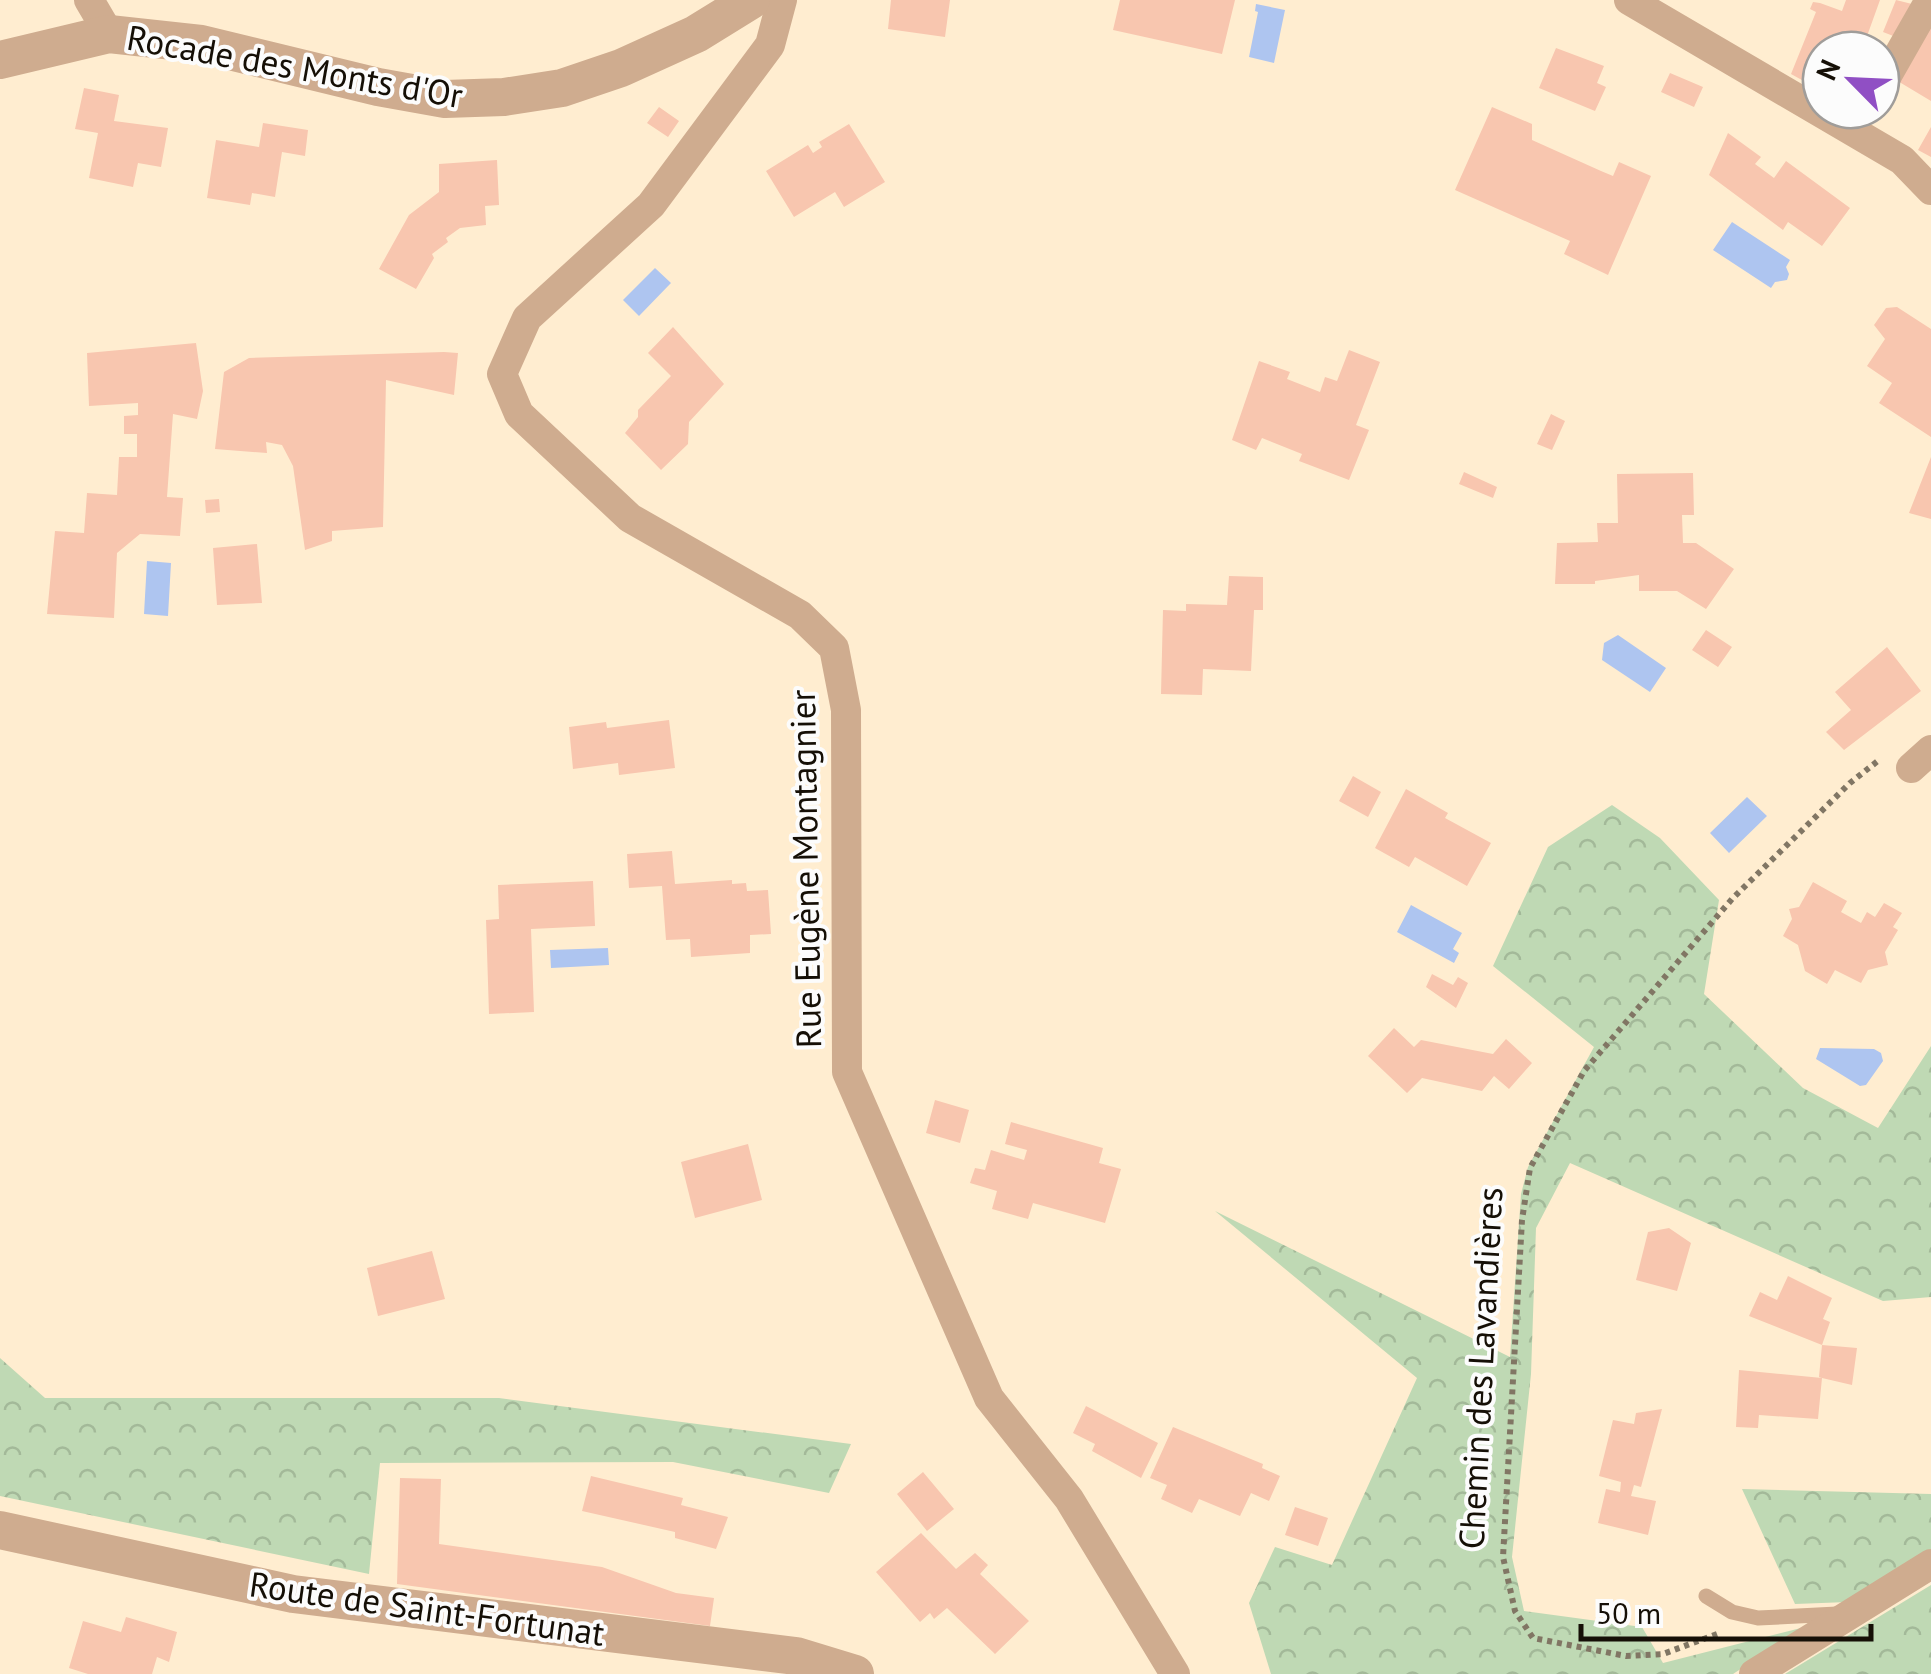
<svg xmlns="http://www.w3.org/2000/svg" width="1931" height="1674" viewBox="0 0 1931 1674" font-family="'PT Sans',sans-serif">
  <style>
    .forest { fill: url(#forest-crowns) }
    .water { fill: #aec5f0 }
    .building { fill: #f8c6af }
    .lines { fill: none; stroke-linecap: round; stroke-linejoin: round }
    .path { stroke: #817664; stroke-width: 6; stroke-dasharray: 5 5; stroke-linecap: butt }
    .service { stroke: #cfac8f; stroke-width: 15 }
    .minor { stroke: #cfac8f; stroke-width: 30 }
    .tertiary { stroke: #cfac8f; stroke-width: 38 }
    .labels { text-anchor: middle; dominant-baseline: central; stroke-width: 8; stroke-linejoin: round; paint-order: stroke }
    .street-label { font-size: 35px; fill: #150f06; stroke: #fcfcfc }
  </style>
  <defs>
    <pattern id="forest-crowns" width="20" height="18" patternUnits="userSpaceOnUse" patternTransform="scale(2.5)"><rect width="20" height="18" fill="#bfd9b4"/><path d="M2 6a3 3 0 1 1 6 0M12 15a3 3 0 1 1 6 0" fill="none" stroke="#a3b999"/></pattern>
  </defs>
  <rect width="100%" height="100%" fill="#ffedd0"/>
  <!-- forest -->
  <path class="forest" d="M1612,805L1660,838L1719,900L1704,994L1803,1088L1878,1128L1931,1046V1297L1883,1301L1570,1163L1536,1228L1531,1374L1512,1557L1524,1611L1642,1627L1663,1663L1805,1627L1733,1674H1271L1249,1603L1275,1547L1332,1565L1417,1378L1215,1211L1510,1357L1521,1194L1528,1167L1594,1047L1493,966L1548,847Z
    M0,1358L45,1398H499L851,1444L829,1493L673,1462L380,1463L369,1574L0,1496Z
    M1742,1489L1931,1494V1549L1848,1602L1795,1604Z
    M1931,1585V1674H1785Z"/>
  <!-- water -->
  <path class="water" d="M1256,4L1285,10L1274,63L1249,57L1258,12L1255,11Z
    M1732,222L1790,260L1786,267L1789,274L1787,280L1775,282L1771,288L1713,250Z
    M655,268L671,283L639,316L623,300Z
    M147,561L171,563L168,616L144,614Z
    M1618,635L1666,668L1650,692L1602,660L1604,643Z
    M1747,797L1767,816L1729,853L1710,833Z
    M1411,905L1462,933L1453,949L1459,953L1454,963L1397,932Z
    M608,948L609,965L551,968L550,950Z
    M1820,1048L1874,1049L1881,1053L1883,1061L1866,1085L1860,1086L1816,1059Z"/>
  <!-- building -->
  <path class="building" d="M891,0H950L945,37L888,29Z
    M1120,0H1235L1222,54L1113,30Z
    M1846,0H1880L1862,50H1821V63L1811,85L1791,74L1816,12L1810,9L1813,2L1820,3L1842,11Z
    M1896,0L1916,5L1901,39L1883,32Z
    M1931,23V101L1896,80Z
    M1556,48L1604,66L1597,83L1606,87L1595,111L1539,88Z
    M1670,73L1703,87L1694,107L1661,92Z
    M84,88L119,95L114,121L168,128L161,167L138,163L133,187L89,178L98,133L75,129Z
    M659,107L679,121L668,137L647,123Z
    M1492,107L1532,124V140L1601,171L1613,176L1619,162L1651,176L1608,275L1564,254L1570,241L1455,190Z
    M263,123L308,130L305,156L282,152L275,197L252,193L250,205L207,198L216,140L259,147Z
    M849,124L885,182L844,207L835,192L794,217L766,171L808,145L813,153L822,147L819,142Z
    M1931,127V157L1918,150Z
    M1728,133L1761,157L1755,164L1774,178L1786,161L1850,208L1822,246L1788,222L1783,230L1709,175Z
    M497,160L499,205L485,206L486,225L460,228L446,238L448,242L432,254L434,258L416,289L379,269L409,215L439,192V164Z
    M1897,307L1931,329V437L1879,403L1892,383L1867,366L1885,339L1874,325L1886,308Z
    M673,327L724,384L689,422L688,444L661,470L625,433L638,417V410L671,376L648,353Z
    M196,343L203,391L197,419L173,414L167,497L183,498L180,536L140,534L117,553L114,618L47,614L55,531L84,533L87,493L117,495L119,457H137V434H124V416L138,415V403L89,406L87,353Z
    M1349,350L1380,362L1356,425L1369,430L1349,480L1299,461L1302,454L1262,438L1256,450L1232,440L1259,361L1290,372L1287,379L1320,392L1325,377L1337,381Z
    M444,352L458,353L454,395L386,380L383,527L332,531V541L305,550L293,466L282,445L266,442L267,453L215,449L224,372L249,358Z
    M1551,414L1565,421L1552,450L1537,444Z
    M1931,457V519L1909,513Z
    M1464,472L1497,487L1493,498L1459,484Z
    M1693,473L1694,515H1682L1683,543H1696L1734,569L1706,609L1677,591H1639V575L1595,581V584H1555L1557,543L1598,542L1597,523H1618L1617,474Z
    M219,499L220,512L206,513L205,500Z
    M257,544L262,603L217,605L213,548Z
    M1229,576L1263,577V610H1254L1251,671L1203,669L1202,695L1161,694L1163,610L1186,611V604L1227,605Z
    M1706,630L1732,647L1718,667L1692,650Z
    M1887,647L1921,691L1844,750L1826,732L1851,710L1835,692Z
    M669,720L675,768L619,775L618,763L573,769L569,727L606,722L607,728Z
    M1353,776L1381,792L1368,817L1339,801Z
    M1406,789L1448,813L1445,818L1491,843L1467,886L1415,857L1409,867L1375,848Z
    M672,851L675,884L732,880V884L746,883L747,891L768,890L771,934L750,935V953L691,957L690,939L666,940L662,886L629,888L627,854Z
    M593,881L595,926L531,929L534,1012L489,1014L486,920L499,919L498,885Z
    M1813,882L1847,901L1841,912L1861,923L1867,912L1875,917L1884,903L1902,913L1893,927L1898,930L1885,952L1888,965L1868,970L1861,983L1835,970L1827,984L1805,971L1798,945L1783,936L1792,919L1789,909L1799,907Z
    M1432,974L1453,985L1458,977L1468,983L1456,1008L1426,987Z
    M1394,1028L1414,1047L1421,1040L1493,1054L1506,1039L1532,1063L1509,1089L1494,1076L1482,1091L1422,1078L1407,1093L1368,1056Z
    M935,1100L969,1110L960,1143L926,1133Z
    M1011,1122L1103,1148L1099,1163L1121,1169L1105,1223L1033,1203L1028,1219L992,1209L997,1191L970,1183L975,1168L985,1170L991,1150L1024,1160L1027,1150L1005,1144Z
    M748,1144L762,1200L695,1218L681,1162Z
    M1669,1228L1691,1243L1677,1291L1636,1280L1648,1232Z
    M432,1251L445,1299L378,1316L367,1268Z
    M1788,1276L1832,1298L1823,1319L1830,1322L1822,1345L1749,1316L1760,1292L1777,1300Z
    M1822,1345L1857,1348L1852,1385L1822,1378L1818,1419L1759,1415L1758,1428L1736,1427L1739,1370L1822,1378L1819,1377Z
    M1086,1406L1158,1443L1141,1478L1092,1451L1095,1444L1073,1433Z
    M1662,1409L1641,1487L1634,1485L1631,1496L1656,1501L1648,1535L1598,1523L1606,1489L1620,1492L1621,1482L1599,1476L1613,1420L1634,1424L1636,1413Z
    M1173,1427L1263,1464L1262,1468L1280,1476L1269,1501L1251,1493L1240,1516L1199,1499L1192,1513L1161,1499L1167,1485L1150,1478Z
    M923,1472L954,1509L927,1531L897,1494Z
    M591,1476L683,1498L681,1505L728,1517L716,1549L675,1538V1532L582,1511Z
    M400,1478L441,1479L439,1544L602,1567L676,1593L714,1598L710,1626L397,1584Z
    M1295,1507L1328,1518L1318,1546L1285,1535Z
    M921,1533L956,1569L975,1553L988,1565L980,1574L1029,1621L995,1654L947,1608L934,1619L930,1613L920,1622L876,1572Z
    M126,1617L177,1632L169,1662L157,1657L152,1674H88L69,1668L83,1621L121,1632Z"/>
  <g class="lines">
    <!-- path -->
    <path class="path" d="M1717,1634L1663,1654L1626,1656L1533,1638L1515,1611L1503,1557L1522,1220L1530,1168L1584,1071L1732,899L1850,783L1879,760"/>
    <!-- service -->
    <path class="service" d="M1706,1596L1732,1612L1758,1618L1837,1614"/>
    <!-- minor -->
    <path class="minor" d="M89,0L109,34
      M782,0L770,45L651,205L527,318L502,374L519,414L630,518L800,615L834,648L846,710L847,1072L989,1398L1069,1499L1175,1674
      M1629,0L1902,160L1931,190
      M1881,86L1930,0
      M1911,768L1931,750
      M1754,1674L1931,1564"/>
    <!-- tertiary -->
    <path class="tertiary" d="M0,60L109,34L201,44L378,87L445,99L504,97L562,88L621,68L696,34L751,0
      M0,1530L293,1594L796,1656L855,1674"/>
  </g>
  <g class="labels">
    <!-- street labels -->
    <g class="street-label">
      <text transform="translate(295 66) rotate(10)">Rocade des Monts d'Or</text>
      <text transform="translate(805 869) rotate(-91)">Rue Eugène Montagnier</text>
      <text transform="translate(1480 1368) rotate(-87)">Chemin des Lavandières</text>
      <text transform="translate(427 1608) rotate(8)">Route de Saint-Fortunat</text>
    </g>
  </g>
  <!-- north arrow -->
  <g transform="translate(1851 80) rotate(294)"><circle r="48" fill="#fcfcfc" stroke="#a09d9a" stroke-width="2.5"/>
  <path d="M0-8L18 38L0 25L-18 38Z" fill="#904fc4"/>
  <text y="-15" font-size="28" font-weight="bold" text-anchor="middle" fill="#150f06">N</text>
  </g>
  <!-- scale -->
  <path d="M1581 1624v15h290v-15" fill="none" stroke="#150f06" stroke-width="5"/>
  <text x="1596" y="1624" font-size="30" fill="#150f06" stroke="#fcfcfc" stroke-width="8" paint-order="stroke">50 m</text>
</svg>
